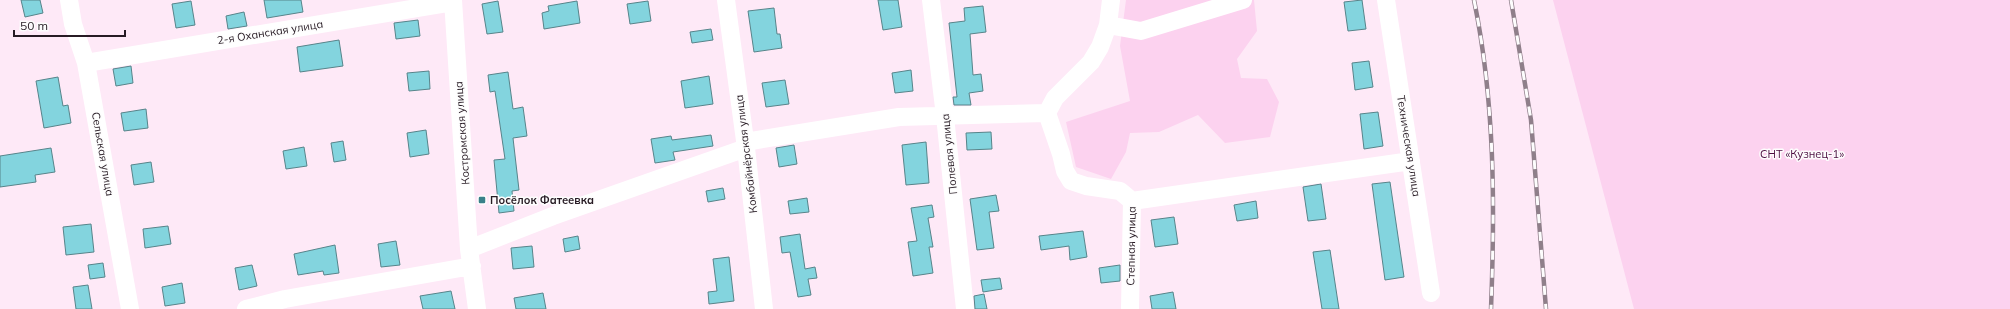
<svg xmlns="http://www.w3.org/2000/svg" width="2010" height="309" viewBox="0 0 2010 309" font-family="Mulish,sans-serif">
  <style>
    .green { fill: #fcd2ef }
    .building { fill: #83d4de; stroke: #57848a }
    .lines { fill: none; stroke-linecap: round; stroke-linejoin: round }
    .minor { stroke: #fff; stroke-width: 18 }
    .rail-casing { stroke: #8f7f8a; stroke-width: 4.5 }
    .rail { stroke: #fdfdfd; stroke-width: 3; stroke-dasharray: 9; stroke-linecap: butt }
    .poi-dot { fill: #398189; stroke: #fdfdfd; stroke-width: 1.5 }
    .labels { text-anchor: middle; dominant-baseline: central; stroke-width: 3; stroke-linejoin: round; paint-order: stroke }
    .street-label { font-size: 11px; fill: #271b24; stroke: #fdfdfd }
    .park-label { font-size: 11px; fill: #4c0d40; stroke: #fdfdfd }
    .poi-label { font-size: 11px; font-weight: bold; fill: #271b24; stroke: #fdfdfd; text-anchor: start }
  </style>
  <rect width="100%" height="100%" fill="#fee9f7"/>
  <!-- green -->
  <path class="green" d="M1126,0H1254L1257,31L1237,59L1241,78L1267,79L1279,102L1270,137L1225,143L1198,115L1159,132L1130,133L1126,152L1111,179L1076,167L1066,122L1130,101L1120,46Z
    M1553,0H2010V309H1634Z"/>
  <!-- building -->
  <path class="building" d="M21,0H40L43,13L25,17Z
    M264,0H301L303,12L267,18Z
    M878,0H898L902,27L883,30Z
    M1362,0L1366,29L1348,31L1344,2Z
    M191,1L195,25L176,28L172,4Z
    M498,1L503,32L487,34L482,4Z
    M577,1L580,23L544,29L542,13L549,11L548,6Z
    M648,1L651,21L630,24L627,4Z
    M983,6L986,32L970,34L973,75L981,74L983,91L969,93L971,105H954L953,97H957L949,23L965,21L964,8Z
    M774,8L777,34H780L782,48L754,52L748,11Z
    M244,12L247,26L228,29L226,16Z
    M418,20L420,36L396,39L394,23Z
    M711,29L713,40L692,43L690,32Z
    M339,40L343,66L300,72L297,47Z
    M1369,61L1373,87L1355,90L1352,63Z
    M131,66L133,83L116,86L113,69Z
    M911,70L913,91L895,93L892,73Z
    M429,71L430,89L409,91L407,73Z
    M508,72L513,109L523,107L527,136L513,138L519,190L512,191L514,211L499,213L494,160L505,159L495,91L490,92L488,75Z
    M709,76L713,104L685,108L681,81Z
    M58,77L63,106L68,105L71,123L44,128L36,81Z
    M785,80L789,104L766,107L762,83Z
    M146,109L148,128L124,131L121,113Z
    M1378,112L1383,146L1364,149L1360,114Z
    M426,130L429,154L410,157L407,133Z
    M991,132L992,149L967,150L966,133Z
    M711,135L713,146L673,152L675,160L655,163L651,139L671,136L672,140Z
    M343,141L346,160L334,162L331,143Z
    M926,142L929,183L906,185L902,145Z
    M794,145L797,164L779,167L776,148Z
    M304,147L307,166L286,169L283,151Z
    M51,148L55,172L35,175L36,182L0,187V156Z
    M151,162L154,182L134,185L131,165Z
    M1390,182L1404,277L1385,280L1372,184Z
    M1321,184L1326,219L1308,221L1303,187Z
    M723,188L725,199L708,202L706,191Z
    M996,195L999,211L989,212L994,248L977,250L970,199Z
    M807,198L809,212L790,214L788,201Z
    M1256,201L1258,218L1237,221L1234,205Z
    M932,205L934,217L928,218L933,247H929L933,273L913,276L908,242L917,241L911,208Z
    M1174,217L1178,244L1155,247L1151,220Z
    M91,224L94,252L66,255L63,227Z
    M168,226L171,244L145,248L143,229Z
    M1083,231L1087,257L1070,260L1069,246L1041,250L1039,236Z
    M800,234L805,269L815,267L817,278L808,279L811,295L798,297L790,252L782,253L780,237Z
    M578,236L580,249L565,252L563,239Z
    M396,241L400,265L381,267L378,244Z
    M335,245L339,273L324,275L323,271L298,275L294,254Z
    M532,246L534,267L513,269L511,248Z
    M1330,250L1339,309H1322L1313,252Z
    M729,257L734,301L709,304L708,292L717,291L713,259Z
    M103,263L105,277L90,279L88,265Z
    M252,265L257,286L239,290L235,268Z
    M1120,265V281L1101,283L1099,268Z
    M1000,278L1002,289L983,292L981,280Z
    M182,283L185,303L165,306L162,287Z
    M88,285L92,309H76L73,287Z
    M451,291L455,309H423L420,296Z
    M1173,292L1176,309H1152L1150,296Z
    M543,293L546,309H516L514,298Z
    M984,294L987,309H975L974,296Z"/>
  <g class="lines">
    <!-- minor -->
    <path class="minor" d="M69,0L73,24L86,63L130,309
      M453,0L469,249L477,309
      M726,0L746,148L764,309
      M931,0L945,116L965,309
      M1386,0L1431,293
      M1108,25L1141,31L1243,0
      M86,63L453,2
      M1047,113L1061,154L1065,171L1071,181L1086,186L1120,191L1132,201L1130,309
      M745,142L899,117L1047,113L1055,98L1091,62L1100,47L1108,25L1111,0
      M1132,201L1411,161
      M469,249L553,216L746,148
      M246,309L285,299L472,266"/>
    <!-- rail casing -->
    <g class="rail-casing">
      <path id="rail" d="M1474,0C1495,102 1495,206 1491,309
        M1511,0L1531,120L1546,309"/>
    </g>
    <!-- rail -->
    <use href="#rail" class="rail"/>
  </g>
  <!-- markers -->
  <rect class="poi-dot" x="478" y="196" width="8" height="8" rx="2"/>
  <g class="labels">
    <!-- street labels -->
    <g class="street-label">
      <text transform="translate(270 32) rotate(-9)">2-я Оханская улица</text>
      <text transform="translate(462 133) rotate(-94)">Костромская улица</text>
      <text transform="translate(1409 146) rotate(81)">Техническая улица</text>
      <text transform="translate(103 154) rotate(80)">Сельская улица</text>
      <text transform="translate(746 154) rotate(-97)">Комбайнёрская улица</text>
      <text transform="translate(949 154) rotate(-96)">Полевая улица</text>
      <text transform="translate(1131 246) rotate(-89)">Степная улица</text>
    </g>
    <!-- park labels -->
    <g class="park-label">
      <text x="1802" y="154">СНТ «Кузнец-1»</text>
    </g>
    <!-- poi labels -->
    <g class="poi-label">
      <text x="490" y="200">Посёлок Фатеевка</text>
    </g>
  </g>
  <!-- scale -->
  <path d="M14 30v6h111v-6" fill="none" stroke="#271b24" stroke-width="2"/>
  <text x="20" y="30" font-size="12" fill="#271b24" stroke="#fdfdfd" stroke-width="3" paint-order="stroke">50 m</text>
</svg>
